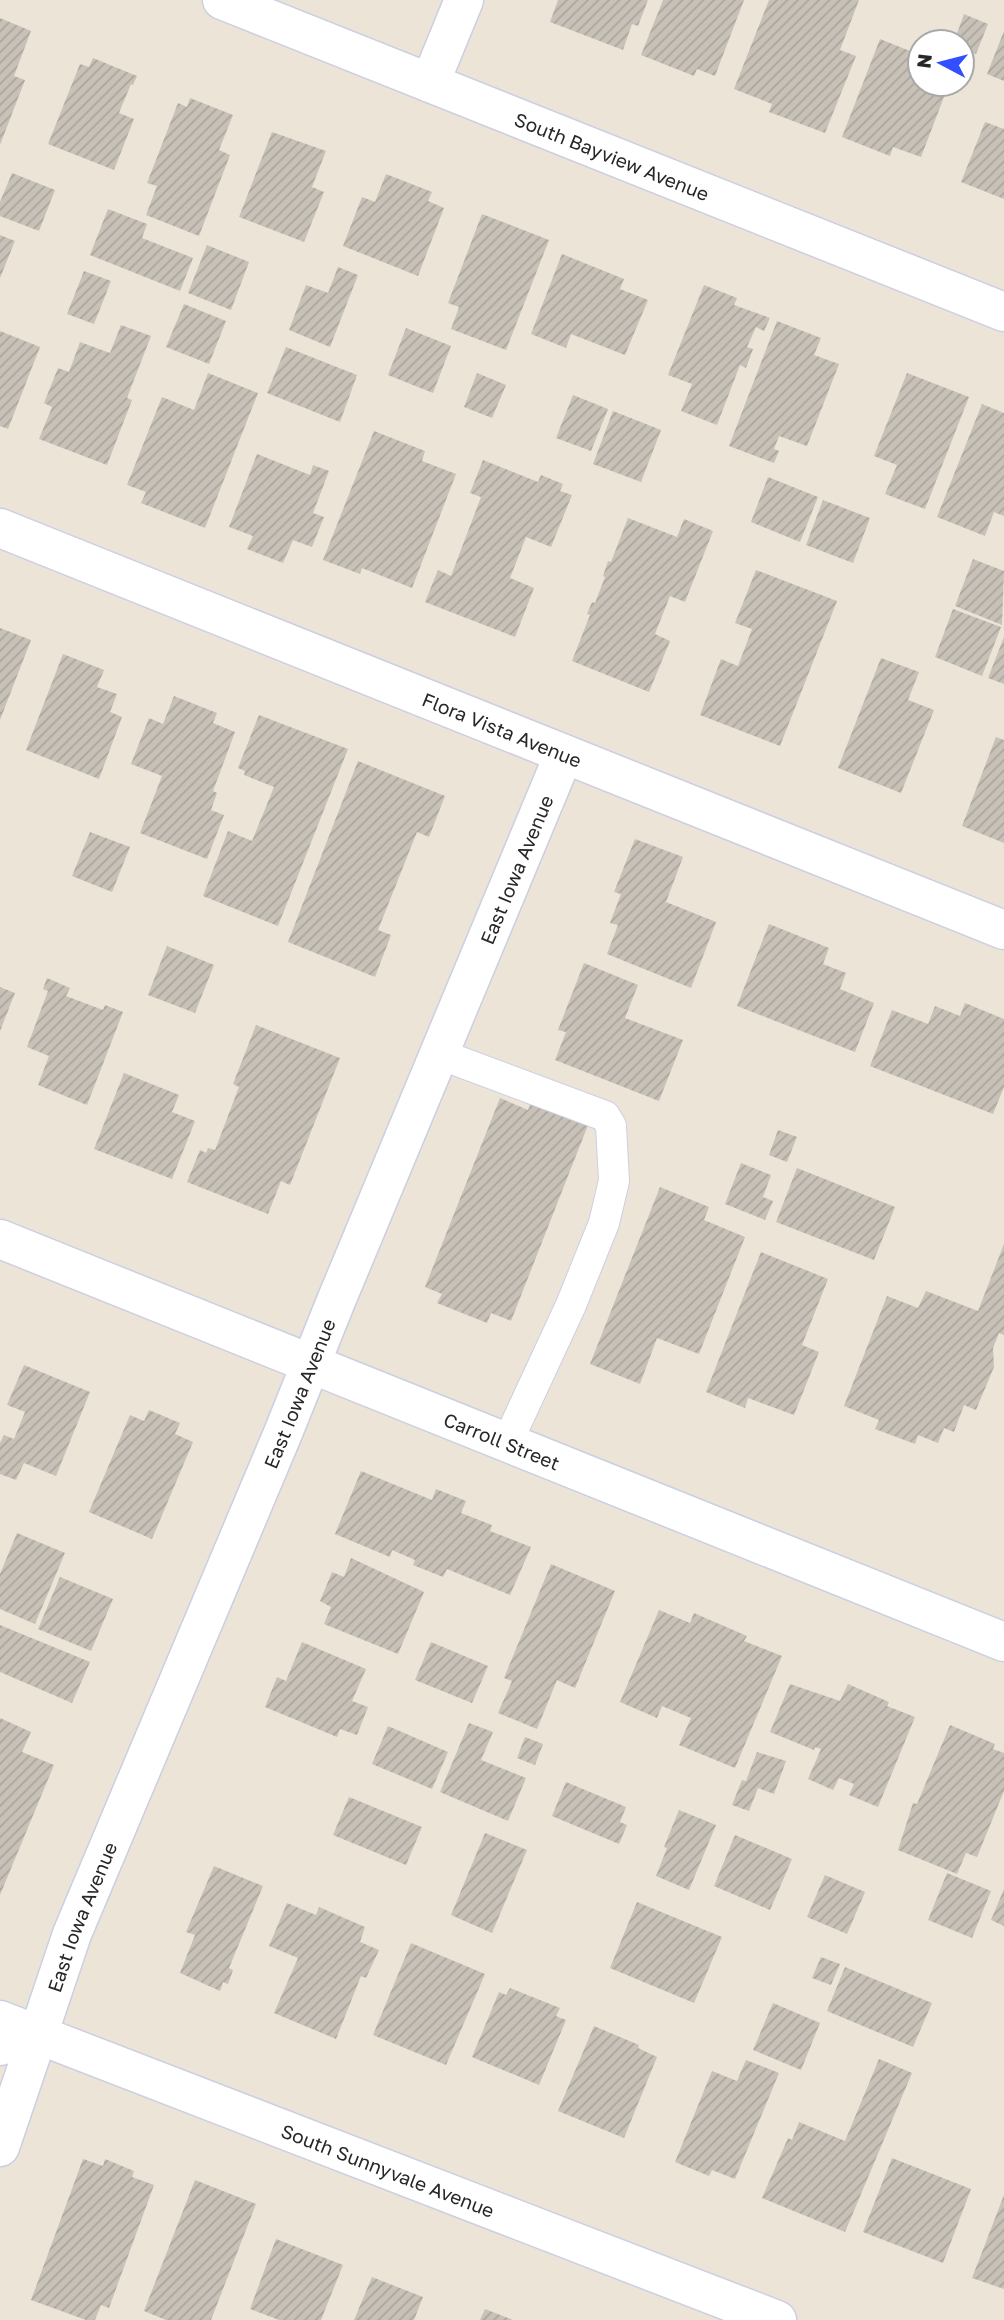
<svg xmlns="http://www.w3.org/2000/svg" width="1004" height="2320" viewBox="0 0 1004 2320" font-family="'Golos Text',sans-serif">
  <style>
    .building { fill: url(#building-hatch) }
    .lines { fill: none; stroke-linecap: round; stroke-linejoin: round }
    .service-casing { stroke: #cccfe3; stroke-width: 32 }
    .minor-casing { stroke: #cccfe3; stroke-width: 41 }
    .tertiary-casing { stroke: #cccfe3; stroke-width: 41 }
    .secondary-casing { stroke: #cccfe3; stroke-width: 41 }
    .service { stroke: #fff; stroke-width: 30 }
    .minor { stroke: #fff; stroke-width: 38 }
    .tertiary { stroke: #fff; stroke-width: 38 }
    .secondary { stroke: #fff; stroke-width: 38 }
    .labels { text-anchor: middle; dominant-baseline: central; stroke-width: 5; stroke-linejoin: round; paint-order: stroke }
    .street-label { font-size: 19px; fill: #272727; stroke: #fff }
  </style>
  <defs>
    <pattern id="building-hatch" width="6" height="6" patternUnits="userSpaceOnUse" patternTransform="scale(1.75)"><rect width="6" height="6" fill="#c7c1b7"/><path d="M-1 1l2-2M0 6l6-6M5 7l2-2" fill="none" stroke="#aba69d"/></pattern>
  </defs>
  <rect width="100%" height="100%" fill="#ece4d6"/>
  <!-- building -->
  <path class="building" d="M558,0H648L638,26L632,24L623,50L550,22Z
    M663,0H744L715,76L697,69L694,76L641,55Z
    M769,0H859L840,50L856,56L825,133L769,112L772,104L734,89Z
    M964,14L988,24L976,54L962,48V42H954Z
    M0,18L31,31L14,76L25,80L0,145Z
    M1004,31V81L987,74Z
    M880,39L920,55V84H949L921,157L893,147L890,156L842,137Z
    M93,58L137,76L133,85L131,84L119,113L134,119L114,170L48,144L80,64L89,67Z
    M190,98L233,115L219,150L230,155L199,236L146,215L157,186L147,183L178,103L187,107Z
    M985,122L1004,129V199L961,182Z
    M272,132L326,151L312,187L324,192L304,242L239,217Z
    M12,173L55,190L39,231L0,216V202Z
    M386,174L432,192L428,201L444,208L418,276L343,246L362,197L375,202Z
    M108,209L147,224L142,238L193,258L180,291L90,255Z
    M482,214L549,240L506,350L451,329L459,307L448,303Z
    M0,235L15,241L0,278Z
    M207,245L249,262L231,310L188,293Z
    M562,254L624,279L620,289L648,300L625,355L571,334L566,348L531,334Z
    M338,267L358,275L330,347L289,330L306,285L328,293Z
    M84,271L111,281L94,324L67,314Z
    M704,285L737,298L734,305L770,318L764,331L756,327L747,347L753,349L746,368L740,365L717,425L681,411L692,384L668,375Z
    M184,304L226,321L209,364L166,347Z
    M777,321L821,338L814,355L839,364L807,446L779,436L774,449L779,451L774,463L729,446Z
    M121,325L151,336L127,398L132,400L107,465L39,439L52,407L44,403L58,368L69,372L80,342L110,353Z
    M406,328L451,346L433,393L388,375Z
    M0,331L40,347L8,429L0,426Z
    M286,347L357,375L340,422L267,393Z
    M208,373L258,393L205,528L141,503L146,492L127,485L162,397L194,410Z
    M477,373L506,385L492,418L464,407Z
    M907,373L969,397L925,509L885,494L897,465L874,456Z
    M573,395L608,409L591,451L556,438Z
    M982,404L1004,413V516L994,512L985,536L937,517Z
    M613,411L661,430L641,482L593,464Z
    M374,431L425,451L422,461L456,474L412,588L362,568L360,574L323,560Z
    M257,454L310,475L313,465L329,471L313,513L324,517L312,547L293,540L283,563L247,549L253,536L229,527Z
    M483,460L538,482L541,475L563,484L560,491L572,495L551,547L526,537L510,578L534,588L515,637L425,602L438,570L451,576L481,497L470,493Z
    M768,477L818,497L800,542L751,522Z
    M823,500L870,518L853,563L806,545Z
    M628,518L677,537L684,519L713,531L685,602L670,596L655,634L670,641L649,692L572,661L590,615L587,614L592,602L595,603L605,577L603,576L608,561L611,562Z
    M973,559L1004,571L1002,625L955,606Z
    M756,570L837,601L780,746L700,715L721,659L738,666L752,629L735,623Z
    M953,609L1001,627L982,676L935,657Z
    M0,628L31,640L0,720Z
    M1004,637V684L988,678Z
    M63,654L104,670L97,687L117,694L110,712L122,717L99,779L26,750Z
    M881,658L919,672L908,700L934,710L901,793L838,768Z
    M174,696L217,713L213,723L235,732L213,791L217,793L211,810L224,815L207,859L140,833L162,776L131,764L149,718L163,724Z
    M259,715L348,749L278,926L203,896L228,831L252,841L274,787L244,775L245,771L238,768Z
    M996,737L1004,740V843L962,826Z
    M358,761L445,796L429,837L417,832L378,930L391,935L375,977L288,942Z
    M90,832L130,847L112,892L72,876Z
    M635,839L683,857L666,902L716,922L691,988L607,954L618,925L610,923L621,894L614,892Z
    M769,924L829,948L823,964L846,973L840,989L874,1003L855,1052L737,1006Z
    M167,946L214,965L195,1013L148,995Z
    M584,963L638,985L625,1018L683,1040L659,1101L555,1060L566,1032L558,1030Z
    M47,978L70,988L66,996L103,1010L105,1005L123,1012L87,1105L38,1085L49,1056L27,1047L48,991L43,989Z
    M0,987L15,993L0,1031Z
    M965,1003L1004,1019V1087L993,1114L870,1066L892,1010L928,1024L935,1006L960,1016Z
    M256,1025L340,1058L290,1185L281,1181L268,1214L187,1182L200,1150L206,1153L208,1148L215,1150L239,1087L233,1084Z
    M124,1073L179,1095L172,1112L195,1121L172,1179L94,1149Z
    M533,1097L590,1120L511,1321L491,1313L487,1323L437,1303L442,1294L425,1287L500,1098L528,1110Z
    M778,1130L797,1137L787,1162L769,1155Z
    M741,1163L771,1175L763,1197L773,1201L765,1220L725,1204Z
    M797,1168L895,1207L874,1260L776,1222Z
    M660,1187L709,1207L704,1220L745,1237L699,1354L657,1338L640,1384L590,1364Z
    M1004,1244V1335L999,1333L993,1348L994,1367L976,1410L964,1405L954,1432L944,1428L938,1443L918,1435L915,1444L875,1429L879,1420L844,1406L887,1296L918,1308L926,1291L978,1311Z
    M761,1252L828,1279L802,1345L819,1352L794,1415L748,1398L745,1408L706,1392Z
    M24,1365L90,1392L56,1476L24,1463L16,1480L0,1474V1443L4,1435L14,1439L25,1412L7,1405Z
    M149,1410L180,1423L175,1434L193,1442L152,1539L89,1512L130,1415L144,1421Z
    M361,1471L432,1500L436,1489L466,1501L461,1513L492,1525L490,1531L531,1547L510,1595L447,1569L443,1577L413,1565L415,1560L392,1550L390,1557L335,1534Z
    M17,1533L65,1553L35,1624L0,1609V1574Z
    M351,1558L424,1592L398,1654L324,1624L331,1607L320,1601L332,1572L344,1577Z
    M551,1564L615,1591L575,1688L557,1680L537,1729L498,1713L512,1681L504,1678Z
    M60,1577L113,1599L91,1651L38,1629Z
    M659,1610L690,1623L694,1613L747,1636L744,1641L782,1656L735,1768L679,1745L691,1718L662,1706L657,1718L620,1702Z
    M0,1625L90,1662L72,1703L0,1672Z
    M302,1642L366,1669L352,1701L368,1707L357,1735L340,1729L337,1737L265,1707L277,1677L286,1681Z
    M431,1642L488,1666L472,1703L415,1680Z
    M790,1684L840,1701L848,1684L889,1702L887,1706L915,1717L878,1807L849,1795L854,1784L839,1778L833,1790L808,1779L821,1749L815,1747L814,1750L770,1732Z
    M0,1718L31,1732L22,1752L54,1765L0,1895Z
    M469,1723L493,1732L481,1760L526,1778L508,1821L440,1792Z
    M950,1725L995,1744L993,1749L1004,1753V1791L977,1857L966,1853L957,1874L898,1850L913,1803L917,1804Z
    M388,1726L448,1752L432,1789L372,1764Z
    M525,1737L543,1744L535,1765L517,1758Z
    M757,1752L786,1761L774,1794L758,1788L749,1811L732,1805L742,1780L746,1781Z
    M566,1782L626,1807L620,1822L627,1825L619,1844L552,1816Z
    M349,1797L422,1827L406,1865L333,1835Z
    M679,1810L716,1825L689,1890L656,1876L667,1848L664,1847Z
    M485,1833L527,1850L492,1933L451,1915Z
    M735,1835L792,1859L770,1910L714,1886Z
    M214,1866L263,1886L229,1968L233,1970L228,1984L223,1982L220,1991L180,1973L195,1935L186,1932Z
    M947,1873L991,1891L972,1938L928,1920Z
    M825,1875L865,1892L847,1934L807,1917Z
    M1004,1889V1926L991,1920Z
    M637,1902L722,1937L694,2003L610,1968Z
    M287,1903L316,1915L319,1907L365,1927L360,1942L379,1950L366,1978L361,1976L336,2039L274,2013L298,1958L269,1946Z
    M411,1943L485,1974L446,2065L373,2035Z
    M821,1957L840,1964L831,1985L812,1978Z
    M845,1967L932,2003L913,2047L827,2011Z
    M510,1988L560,2008L556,2016L566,2020L539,2085L472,2057L499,1992L506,1995Z
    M773,2003L820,2023L801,2070L753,2050Z
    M594,2026L639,2045L638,2048L657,2057L624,2138L558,2111Z
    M879,2059L912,2073L845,2232L762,2198L788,2138L792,2140L799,2122L845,2141Z
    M746,2060L779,2073L735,2179L712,2170L709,2176L675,2162L712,2071L737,2081Z
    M892,2158L971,2189L943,2263L863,2232Z
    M83,2159L103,2166L105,2159L134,2171L132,2177L154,2185L109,2308L101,2305L95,2320H86L31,2300Z
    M195,2180L256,2204L211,2320H166L144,2311Z
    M1004,2195V2289L972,2278Z
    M276,2239L343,2265L321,2320H279L250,2309Z
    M372,2277L423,2297L414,2320H354Z
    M485,2309L513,2320H480Z"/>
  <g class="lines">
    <!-- service casing -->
    <g class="service-casing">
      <path id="service" d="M439,1054L605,1116L611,1126L614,1181L604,1223L571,1305L507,1443"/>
    </g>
    <!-- minor casing -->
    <g class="minor-casing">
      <g id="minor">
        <path id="s1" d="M222,0L1004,312"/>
        <path d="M430,83L464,0"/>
        <path id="s2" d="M0,528L1004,930"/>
        <path id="s3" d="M0,1239L1004,1642"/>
        <path id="s4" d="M38,2035L72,1934L283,1433L336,1301L564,754"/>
      </g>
    </g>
    <!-- tertiary casing -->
    <g class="tertiary-casing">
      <path id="tertiary" d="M0,2046L38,2035
        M0,2147L38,2035"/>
    </g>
    <!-- secondary casing -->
    <g class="secondary-casing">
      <g id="secondary">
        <path id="s5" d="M0,2020L777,2320"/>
      </g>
    </g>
    <!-- service -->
    <use href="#service" class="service"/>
    <!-- minor -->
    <use href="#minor" class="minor"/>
    <!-- tertiary -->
    <use href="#tertiary" class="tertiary"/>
    <!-- secondary -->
    <use href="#secondary" class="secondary"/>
  </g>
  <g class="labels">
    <!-- street labels -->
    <g class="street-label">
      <text stroke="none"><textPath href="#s1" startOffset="420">South Bayview Avenue</textPath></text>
      <text stroke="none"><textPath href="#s2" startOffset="541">Flora Vista Avenue</textPath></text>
      <text stroke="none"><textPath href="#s4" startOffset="1260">East Iowa Avenue</textPath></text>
      <text stroke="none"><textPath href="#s4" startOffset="693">East Iowa Avenue</textPath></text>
      <text stroke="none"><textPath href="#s3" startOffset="541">Carroll Street</textPath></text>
      <text stroke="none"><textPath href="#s4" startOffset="126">East Iowa Avenue</textPath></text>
      <text stroke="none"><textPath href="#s5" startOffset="416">South Sunnyvale Avenue</textPath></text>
    </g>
  </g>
  <!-- north arrow -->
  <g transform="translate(941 63) rotate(277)"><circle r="33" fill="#ffffff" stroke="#a9a9a9" stroke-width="2"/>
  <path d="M0-5L12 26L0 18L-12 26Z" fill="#314fff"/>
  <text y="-10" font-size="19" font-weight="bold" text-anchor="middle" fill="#272727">N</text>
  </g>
</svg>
